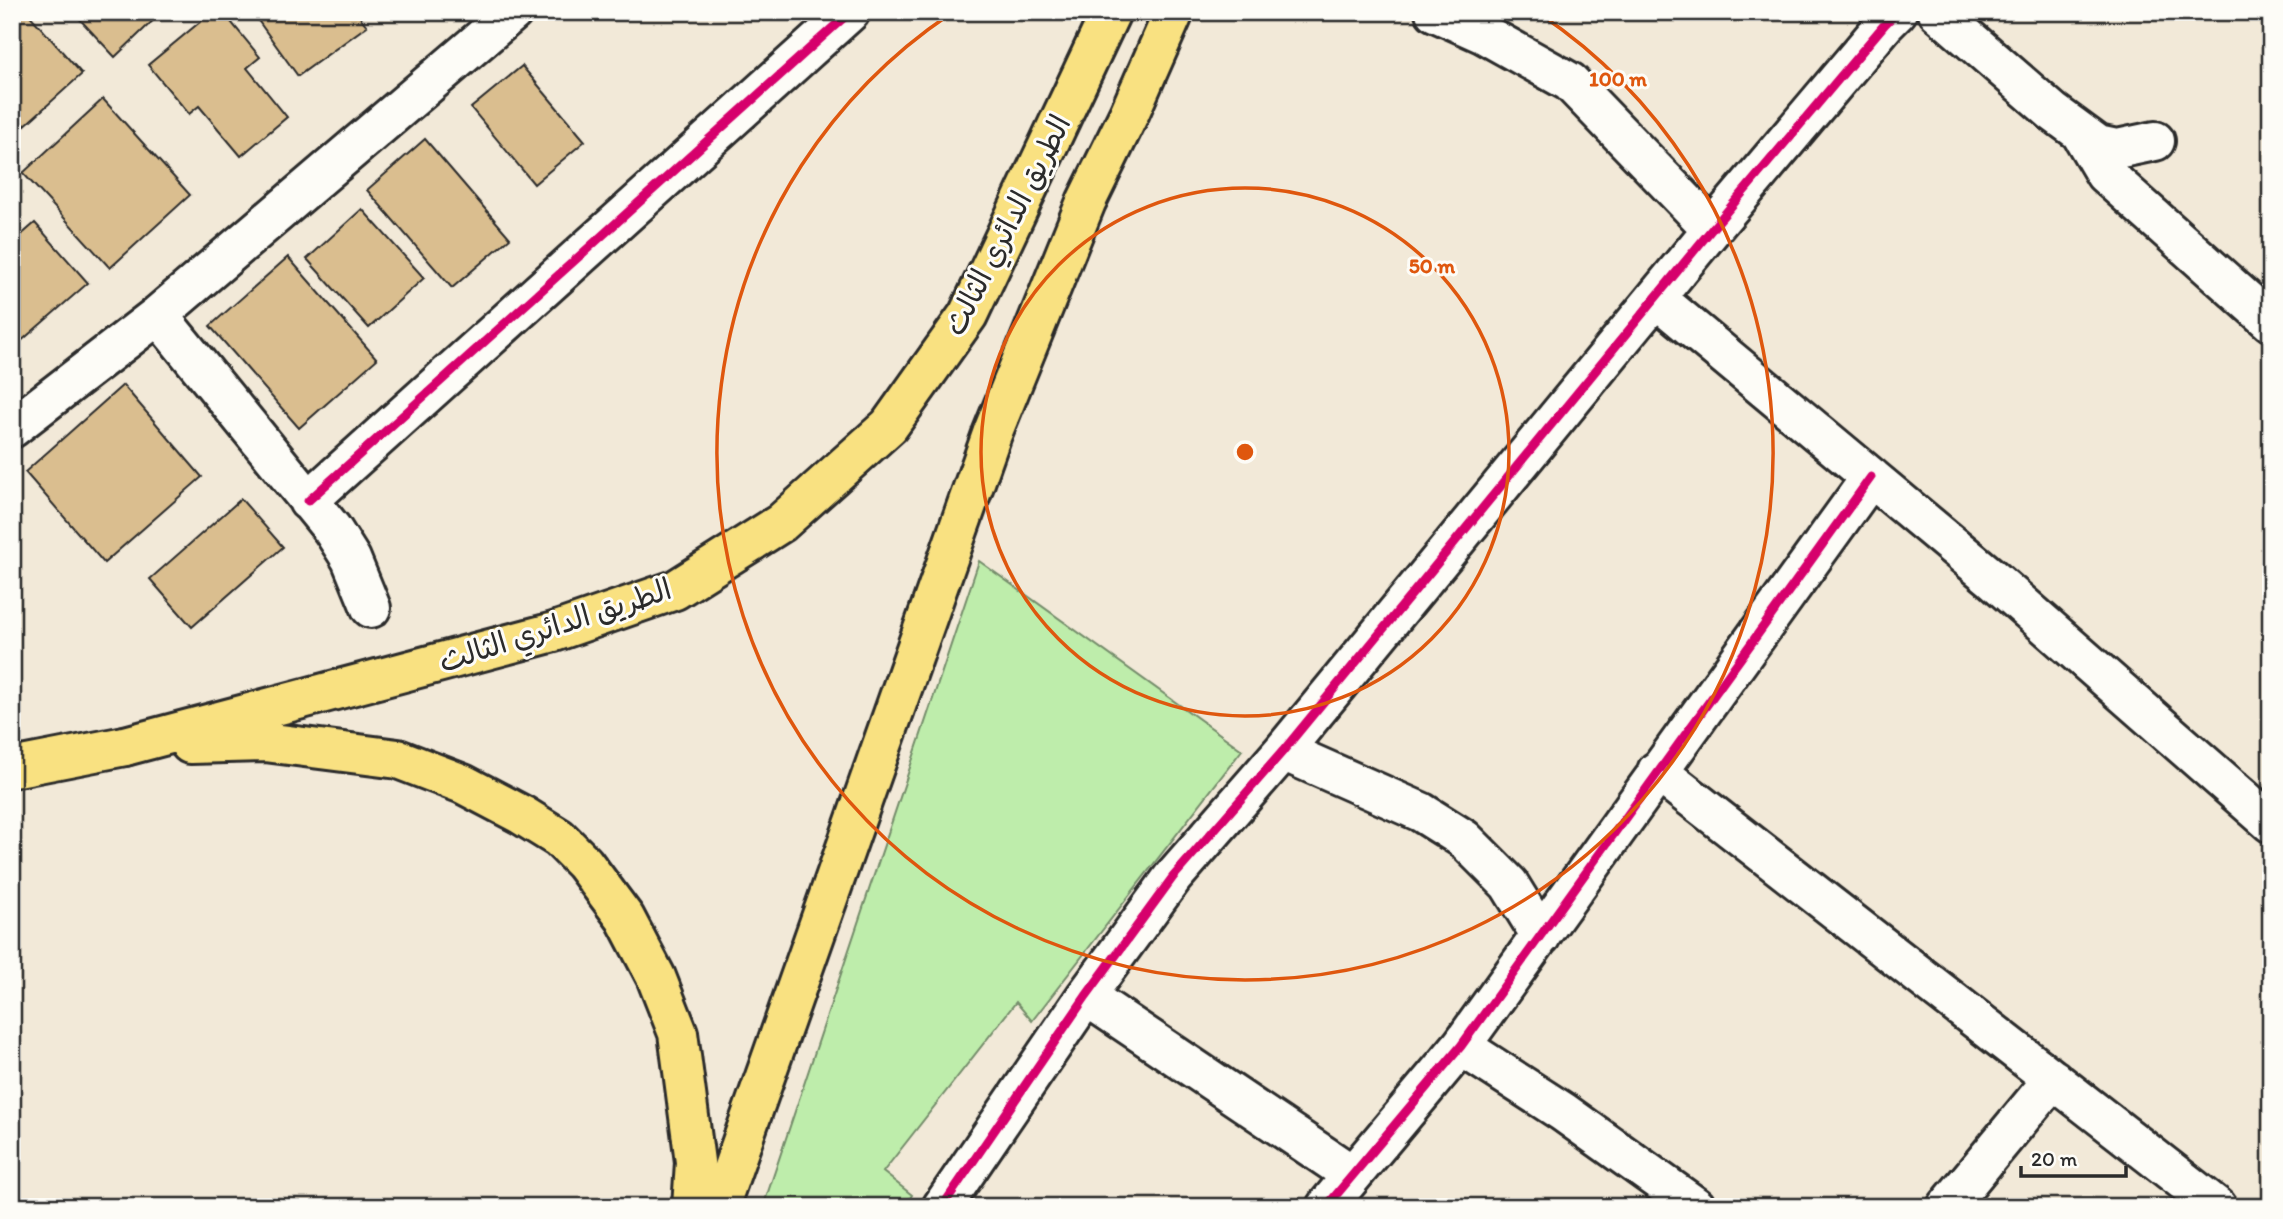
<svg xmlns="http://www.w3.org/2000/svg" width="2283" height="1219" viewBox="0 0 2283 1219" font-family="Itim,'Playpen Sans Arabic',sans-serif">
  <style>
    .green { fill: #beedab; stroke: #748c6b; stroke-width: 2 }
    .building { fill: #dabe8f; stroke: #2b2b2b; stroke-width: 2 }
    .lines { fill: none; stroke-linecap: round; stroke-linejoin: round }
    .minor-casing { stroke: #2b2b2b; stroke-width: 44 }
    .major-casing { stroke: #2b2b2b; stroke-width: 44 }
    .highway-casing { stroke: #2b2b2b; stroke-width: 44 }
    .minor { stroke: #fdfcf7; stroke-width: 38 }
    .major { stroke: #f9e181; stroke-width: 38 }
    .highway { stroke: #f9e181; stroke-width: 38 }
    .cycleway-casing { stroke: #fdfcf7; stroke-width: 13 }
    .cycleway { stroke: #d6006c; stroke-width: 9 }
    .ring { fill: none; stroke: #df570e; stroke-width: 3.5 }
    .labels { text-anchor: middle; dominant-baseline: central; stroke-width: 6; stroke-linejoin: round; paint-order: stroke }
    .street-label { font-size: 30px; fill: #2b2b2b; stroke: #fdfcf7 }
    .centre { fill: #df570e; stroke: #fdfcf7; stroke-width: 3.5 }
    .ring-label { font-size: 21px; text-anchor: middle; font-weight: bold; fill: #df570e; stroke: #fdfcf7; stroke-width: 6; stroke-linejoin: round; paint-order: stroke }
  </style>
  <rect width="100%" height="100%" fill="#f2e9d8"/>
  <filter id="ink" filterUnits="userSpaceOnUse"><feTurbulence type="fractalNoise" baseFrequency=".0143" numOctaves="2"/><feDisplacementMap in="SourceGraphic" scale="14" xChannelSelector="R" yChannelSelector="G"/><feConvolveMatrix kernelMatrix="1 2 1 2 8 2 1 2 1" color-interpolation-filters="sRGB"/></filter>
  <g filter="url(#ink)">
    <!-- green -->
    <path class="green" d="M979,561L1242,750L1032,1021L1016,1002L883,1172L912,1195L905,1207H763Z"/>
    <!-- building -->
    <path class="building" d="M12,12H27L82,74L12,137Z
      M73,12H162L115,57Z
      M212,12H223L260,57L247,68L287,117L241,156L199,106L189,114L148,65Z
      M252,12H356L367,26L298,76Z
      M522,66L585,141L534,184L471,108Z
      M103,99L190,195L110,268L23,173Z
      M425,139L510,238L452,288L367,190Z
      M362,209L424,278L369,328L307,259Z
      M35,223L88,283L12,349V243Z
      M288,257L377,359L299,428L210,326Z
      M123,385L202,477L104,563L25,472Z
      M241,499L283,547L192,627L150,579Z"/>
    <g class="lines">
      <!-- minor casing -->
      <g class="minor-casing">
        <path id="minor" d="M1435,12L1484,34L1570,82L1712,229
          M1938,12L2053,112L2098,145L2117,149L2155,141
          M2082,135L2105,174L2271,322
          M1656,298L1993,579L2271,823
          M158,315L332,529L351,559L371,608
          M12,428L158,315L513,12
          M308,501L850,12
          M1283,751L1421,812L1464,839L1509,884L1541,936
          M1657,771L2217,1207
          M1086,996L1351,1174
          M1461,1046L1563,1112L1696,1207
          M942,1207L1086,996L1173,877L1283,751L1712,229L1885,24L1897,12
          M1326,1207L1461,1046L1871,477
          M1947,1207L2053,1079"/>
      </g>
      <!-- major casing -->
      <g class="major-casing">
        <path id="major" d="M12,768L125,746"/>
      </g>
      <!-- highway casing -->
      <g class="highway-casing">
        <path id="highway" d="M190,744L265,742L398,759L463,784L522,815L559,838L584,863L625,918L656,977L678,1033L695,1162L692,1207
          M125,746L554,632L675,590L781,523L889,426L968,315L1111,12
          M719,1207L992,434L1086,202L1129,114L1174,12"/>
      </g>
      <!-- minor -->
      <use href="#minor" class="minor"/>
      <!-- major -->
      <use href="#major" class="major"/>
      <!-- highway -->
      <use href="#highway" class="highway"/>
      <!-- cycleway casing -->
      <g class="cycleway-casing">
        <path id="cycleway" d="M308,501L850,12
          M942,1207L1086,996L1173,877L1283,751L1712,229L1885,24L1897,12
          M1326,1207L1461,1046L1871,477"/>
      </g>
      <!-- cycleway -->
      <use href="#cycleway" class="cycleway"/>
    </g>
  </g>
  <!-- distance rings -->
  <g class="ring">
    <circle cx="1245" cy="452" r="264"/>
    <path d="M1540 14A528 528 0 1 1 950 14"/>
  </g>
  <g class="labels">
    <!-- street labels -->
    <g class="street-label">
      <text transform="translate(1007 225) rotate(-63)">الطريق الدائري الثالث</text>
      <text transform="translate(555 625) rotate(-18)">الطريق الدائري الثالث</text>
    </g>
  </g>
  <circle cx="1245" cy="452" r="10" class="centre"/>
  <g class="ring-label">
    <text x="1618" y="86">100 m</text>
    <text x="1432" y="273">50 m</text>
  </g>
  <!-- margin -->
  <rect width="2283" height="1219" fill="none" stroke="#fdfcf7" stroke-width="42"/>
  <rect x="21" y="21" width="2241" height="1177" fill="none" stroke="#2b2b2b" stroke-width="2.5" filter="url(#ink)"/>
  <!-- scale -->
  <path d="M2021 1166v10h105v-10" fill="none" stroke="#2b2b2b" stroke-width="3.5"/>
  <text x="2031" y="1166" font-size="21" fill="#2b2b2b" stroke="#fdfcf7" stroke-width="5" paint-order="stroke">20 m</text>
</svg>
